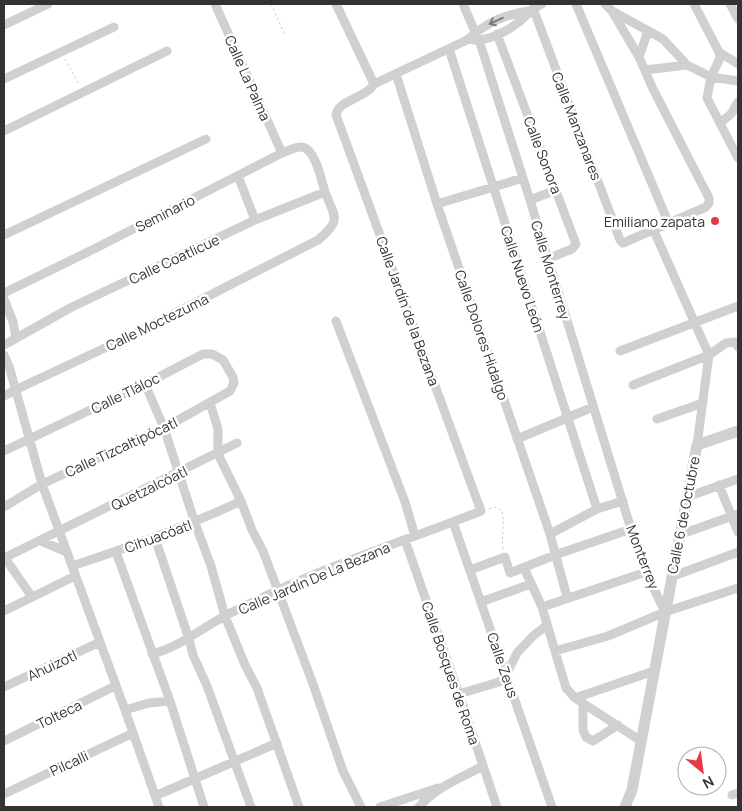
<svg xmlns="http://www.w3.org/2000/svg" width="742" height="811" viewBox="0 0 742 811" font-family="Manrope,sans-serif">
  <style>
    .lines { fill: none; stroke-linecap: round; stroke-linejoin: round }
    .path { stroke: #cdcdcd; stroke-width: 1; stroke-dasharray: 2.5 2.5; stroke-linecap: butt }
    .minor { stroke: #d0d0d0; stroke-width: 9 }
    .tertiary { stroke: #d0d0d0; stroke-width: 11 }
    .oneway { stroke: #7a7a7a }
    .poi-dot { fill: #e63946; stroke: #fff; stroke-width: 2 }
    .labels { text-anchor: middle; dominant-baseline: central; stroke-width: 5; stroke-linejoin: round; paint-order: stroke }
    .street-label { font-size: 14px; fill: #333; stroke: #fff }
    .poi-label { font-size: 14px; fill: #333; stroke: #fff; text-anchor: end }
  </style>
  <rect width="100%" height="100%" fill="#fff"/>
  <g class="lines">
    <!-- path -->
    <path class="path" d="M271,4L285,35
      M65,59L79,84
      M489,509L495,507L502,511C505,524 501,536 503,549"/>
    <!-- minor -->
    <path class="minor" d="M215,4L282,153
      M336,4L374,84
      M463,4L475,32
      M576,4L669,224
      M605,4L612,11L663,39L687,65L711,77L738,81
      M694,4L719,52L720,58L711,77L707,98L738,158
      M730,4L738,19
      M533,8L620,240L623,243L706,207L709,203V198L653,89L639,57L612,11
      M4,25L48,4
      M497,34L576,244L572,249L547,259
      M473,40C489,41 508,31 520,21C528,14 533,8 542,4
      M479,40L530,200L631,529L646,572L665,612
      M449,49L597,509
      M719,52L738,64
      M639,57L648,31
      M645,70L687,65
      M396,74L437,204L550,534L567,597
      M4,79L114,27
      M374,84L467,40C484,24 506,14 529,11
      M720,123L731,114L738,102
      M4,131L167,51
      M238,176L255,220
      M530,200L556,190
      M437,204L523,178
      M654,231L709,355L697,445
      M4,235L206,139
      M4,293L94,249L282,153C288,151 295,147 301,147C315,147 322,182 325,192L255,220L70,308L4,345
      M4,299L13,322L16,338
      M336,321L405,502L415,536
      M620,351L738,306
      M4,355L9,366L42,484L125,710L159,807
      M145,384L164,428L195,523L211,566L225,616L245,665L257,688L299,807
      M633,385L709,355L726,343L735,342L738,347
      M4,396L15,390L122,340L318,240C342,220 335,218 325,192
      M210,403L218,429V454L241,501L252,530L263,551L313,684L343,771L361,807
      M657,419L703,403
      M517,439L593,407
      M4,451L145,384L203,354H212L223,360L233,377L234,383L230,391L164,428L42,484L4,507
      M719,485L738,532
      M687,497L738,479
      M453,522L552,807
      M550,534L597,509L623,501
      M679,535L738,514
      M155,538L189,639L193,655L207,686L251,807
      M405,540L459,694L497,807
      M41,541L67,552
      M116,552L170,701L204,807
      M4,558L237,443
      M5,558L32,597
      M72,566C130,547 186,527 241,501
      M524,568L542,607L566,688L575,698L641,741
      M470,570L505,557L510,573L555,555L631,529
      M671,577L738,552
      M481,602L531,584
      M542,607L646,572
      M4,611L75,576
      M555,651L608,636L665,612L738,588
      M152,654C180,647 200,629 225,616C242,607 259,599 276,591C343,560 413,538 481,511L336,115C338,100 365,99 374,84
      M4,687L100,642
      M459,694L499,682L506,675L517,653L533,636L547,625
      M575,698L654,671
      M583,703V730L586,737L593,741L618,725
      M125,710L149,703L170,701
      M4,741L115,686
      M4,794L133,733
      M732,795L738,793
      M155,796L277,743
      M380,807L438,788
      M419,807C436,787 461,778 483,766"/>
    <!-- tertiary -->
    <path class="tertiary" d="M625,807L632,790L697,445L738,431"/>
  </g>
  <!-- one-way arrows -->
  <defs><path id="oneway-shaft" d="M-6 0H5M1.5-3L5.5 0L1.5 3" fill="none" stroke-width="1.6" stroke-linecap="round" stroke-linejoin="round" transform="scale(1.25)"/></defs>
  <use class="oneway" href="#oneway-shaft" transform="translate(496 21) rotate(155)"/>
  <!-- markers -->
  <circle class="poi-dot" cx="715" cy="221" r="5"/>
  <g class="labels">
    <!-- street labels -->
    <g class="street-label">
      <text transform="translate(248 78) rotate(66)">Calle La Palma</text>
      <text transform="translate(577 126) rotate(69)">Calle Manzanares</text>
      <text transform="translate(543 155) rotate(69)">Calle Sonora</text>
      <text transform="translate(165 213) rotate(-27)">Seminario</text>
      <text transform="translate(174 259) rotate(-25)">Calle Coatlicue</text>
      <text transform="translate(551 270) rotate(73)">Calle Monterrey</text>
      <text transform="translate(523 279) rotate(72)">Calle Nuevo León</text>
      <text transform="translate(408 311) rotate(70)">Calle Jardín de la Bezana</text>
      <text transform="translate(157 322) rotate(-26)">Calle Moctezuma</text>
      <text transform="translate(482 335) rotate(71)">Calle Dolores Hidalgo</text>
      <text transform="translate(125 393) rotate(-26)">Calle Tláloc</text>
      <text transform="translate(121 447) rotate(-25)">Calle Tizcaltipócatl</text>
      <text transform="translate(149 488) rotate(-26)">Quetzalcóatl</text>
      <text transform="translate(683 515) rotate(-79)">Calle 6 de Octubre</text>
      <text transform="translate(158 536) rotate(-20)">Cihuacóatl</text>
      <text transform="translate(643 557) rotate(69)">Monterrey</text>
      <text transform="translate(314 578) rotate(-23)">Calle Jardín De La Bezana</text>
      <text transform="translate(52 665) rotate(-25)">Ahuizotl</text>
      <text transform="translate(503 665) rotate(71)">Calle Zeus</text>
      <text transform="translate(451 673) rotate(71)">Calle Bosques de Roma</text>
      <text transform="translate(59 714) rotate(-26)">Tolteca</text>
      <text transform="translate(69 763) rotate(-25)">Pilcalli</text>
    </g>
    <!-- poi labels -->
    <g class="poi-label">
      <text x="705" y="221">Emiliano zapata</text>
    </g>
  </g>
  <!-- border -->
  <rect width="742" height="811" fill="none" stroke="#333333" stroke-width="10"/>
  <!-- north arrow -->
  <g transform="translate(702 771) rotate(151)"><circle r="24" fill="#ffffff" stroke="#adadad"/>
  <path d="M0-4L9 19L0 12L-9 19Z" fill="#e63946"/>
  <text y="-8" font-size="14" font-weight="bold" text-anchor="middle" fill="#333333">N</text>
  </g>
</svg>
